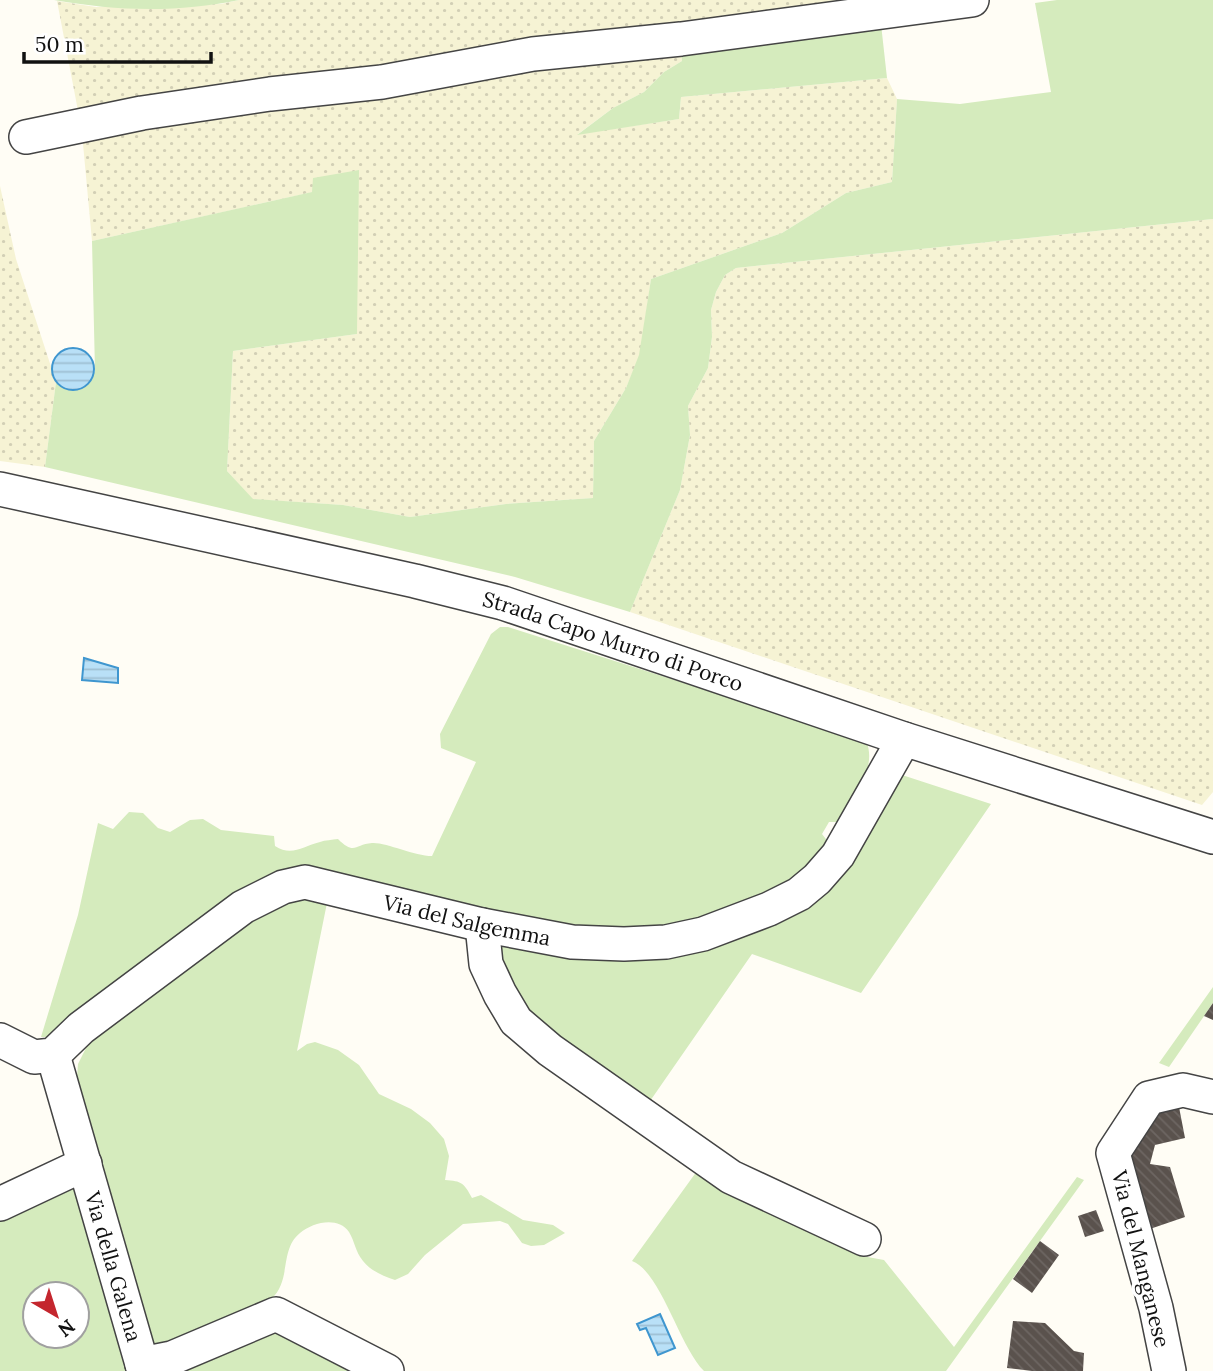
<svg xmlns="http://www.w3.org/2000/svg" width="1213" height="1371" viewBox="0 0 1213 1371" font-family="Lora,serif">
  <style>
    .farmland { fill: url(#farmland-dots) }
    .grass { fill: #d5ebbd; fill-rule: evenodd }
    .water { fill: url(#water-rules); stroke: #3f96cf; stroke-width: 2 }
    .building { fill: url(#building-back-hatch) }
    .lines { fill: none; stroke-linecap: round; stroke-linejoin: round }
    .minor-casing { stroke: #444; stroke-width: 36 }
    .minor { stroke: #fff; stroke-width: 33 }
    .labels { text-anchor: middle; dominant-baseline: central; stroke-width: 7; stroke-linejoin: round; paint-order: stroke }
    .street-label { font-size: 21px; fill: #111; stroke: #fff }
  </style>
  <defs>
    <pattern id="farmland-dots" width="8" height="8" patternUnits="userSpaceOnUse" patternTransform="scale(1.75)"><rect width="8" height="8" fill="#f6f3d4"/><path d="M2 2h.1M6 6h.1" fill="none" stroke="#d2cfb5" stroke-width="1.8" stroke-linecap="round"/></pattern>
    <pattern id="water-rules" width="6" height="5" patternUnits="userSpaceOnUse" patternTransform="scale(1.75)"><rect width="6" height="5" fill="#b9e0f7"/><path d="M0 2.5h6" fill="none" stroke="#9ebfd3"/></pattern>
    <pattern id="building-back-hatch" width="6" height="6" patternUnits="userSpaceOnUse" patternTransform="scale(1.75)"><rect width="6" height="6" fill="#5a524d"/><path d="M-1 5l2 2M0 0l6 6M5-1l2 2" fill="none" stroke="#6d6662"/></pattern>
  </defs>
  <rect width="100%" height="100%" fill="#fffdf5"/>
  <!-- farmland -->
  <path class="farmland" d="M239,0H903L79,116L57,1L96,7L221,4Z
    M681,46L682,61L664,72L644,92L613,108L578,134L679,119L681,97L887,78L897,99L892,182L846,193L782,233L651,279L640,355L626,388L594,441L593,498L506,504L410,517L343,505L252,499L227,471L233,351L357,334L313,178V192L92,241L82,133Z
    M0,186L16,259L56,382L45,467L0,461Z
    M1213,219V792L1202,805L630,612L680,490L690,435L688,406L708,368L712,337L711,310L716,292L725,275L736,268Z"/>
  <!-- grass -->
  <path class="grass" d="M54,0H239C177,13 116,11 54,0Z
    M1057,0H1213V219L736,268L725,275L716,292L711,310L712,337L708,368L688,406L690,435L680,490L630,612L515,577L45,467L56,382C71,395 88,391 95,371L92,241L312,192L313,178L359,170L357,334L233,351L227,471L253,499L343,505L410,517L506,504L593,498L594,441L626,388L639,355L651,279L782,233L846,193L892,182L897,99L960,104L1051,92L1035,3Z
    M881,24L887,78L681,97L679,119L577,135L613,108L644,92L664,72L682,61L681,46Z
    M500,627H508L866,741C878,767 853,798 842,822H829L822,834L829,843L796,879L770,893L685,924L622,928L571,927L536,922L313,869L233,897L47,1037H41L78,915L98,823L113,829L129,812L143,813L158,828L170,832L190,820L203,819L221,830L274,836L275,846C292,857 303,846 320,842C325,840 332,840 338,839C355,856 355,844 372,843C386,842 414,856 432,856L476,762L441,748L440,734L491,634Z
    M899,774L991,804L861,993L752,954L648,1104L532,1021L497,953L504,945L738,936Z
    M297,898L327,903L297,1051L307,1044L315,1042L338,1050L359,1065L379,1094L411,1109L430,1123L444,1139L449,1156L445,1180C462,1181 464,1183 472,1198L481,1195L523,1220L553,1225L565,1233L544,1245L531,1246L522,1243L508,1224L500,1221L463,1224L425,1255L408,1274L395,1280C383,1276 371,1271 363,1261C355,1251 355,1242 349,1232C338,1216 313,1222 300,1233C279,1250 292,1281 271,1299L169,1344L154,1345L76,1090L78,1064L90,1040L235,927Z
    M1213,987V1003L1169,1067L1159,1063Z
    M697,1171L854,1246L862,1256L884,1260L954,1347L1077,1177L1084,1180L946,1371H704C679,1346 661,1272 632,1261Z
    M78,1184L129,1371H0V1215ZM35,1294H77V1336H35Z
    M277,1330L365,1371H165Z"/>
  <!-- water -->
  <path class="water" d="M52 369a21 21 0 1 1 42 0a21 21 0 1 1-42 0Z
    M84,658L118,668V683L82,680Z
    M660,1314L675,1348L658,1355L646,1328L640,1330L637,1324Z"/>
  <!-- building -->
  <path class="building" d="M1213,1003V1020L1204,1016Z
    M1179,1107L1185,1138L1155,1145L1150,1164L1170,1167L1185,1217L1147,1230L1128,1161L1153,1113Z
    M1096,1210L1104,1231L1085,1237L1078,1216Z
    M1040,1241L1059,1255L1032,1293L1013,1279Z
    M1013,1321L1045,1323L1074,1351L1084,1353L1083,1371H1032L1007,1368Z"/>
  <g class="lines">
    <!-- minor casing -->
    <g class="minor-casing">
      <g id="minor">
        <path d="M26,137L142,113L270,94L382,82L533,54L681,39L972,0"/>
        <path id="s1" d="M0,489L415,581L503,603L904,739L1213,837"/>
        <path d="M482,925L486,964L500,994L516,1021L550,1050L731,1177L864,1239"/>
        <path id="s2" d="M0,1040L34,1057L53,1055L81,1028L243,907L283,887L305,882L482,925L572,942L624,944L666,942L703,934L769,909L799,894L817,879L838,855L904,739"/>
        <path id="s3" d="M53,1055L144,1371"/>
        <path d="M0,1204L85,1164"/>
        <path d="M142,1364L172,1358L276,1314L387,1371"/>
        <path d="M1169,1371L1156,1308L1113,1153L1149,1098L1183,1090L1213,1097"/>
      </g>
    </g>
    <!-- minor -->
    <use href="#minor" class="minor"/>
  </g>
  <g class="labels">
    <!-- street labels -->
    <g class="street-label">
      <text stroke="none"><textPath href="#s1" startOffset="632">Strada Capo Murro di Porco</textPath></text>
      <text stroke="none"><textPath href="#s2" startOffset="532">Via del Salgemma</textPath></text>
      <text transform="translate(1141 1259) rotate(76)">Via del Manganese</text>
      <text stroke="none"><textPath href="#s3" startOffset="220">Via della Galena</textPath></text>
    </g>
  </g>
  <!-- north arrow -->
  <g transform="translate(56 1315) rotate(141)"><circle r="33" fill="#ffffff" stroke="#a0a0a0" stroke-width="2"/>
  <path d="M0-5L12 26L0 18L-12 26Z" fill="#c4262e"/>
  <text y="-10" font-size="19" font-weight="bold" text-anchor="middle" fill="#111111">N</text>
  </g>
  <!-- scale -->
  <path d="M24 52v10h187v-10" fill="none" stroke="#111111" stroke-width="3.5"/>
  <text x="35" y="52" font-size="21" fill="#111111" stroke="#ffffff" stroke-width="5" paint-order="stroke">50 m</text>
</svg>
